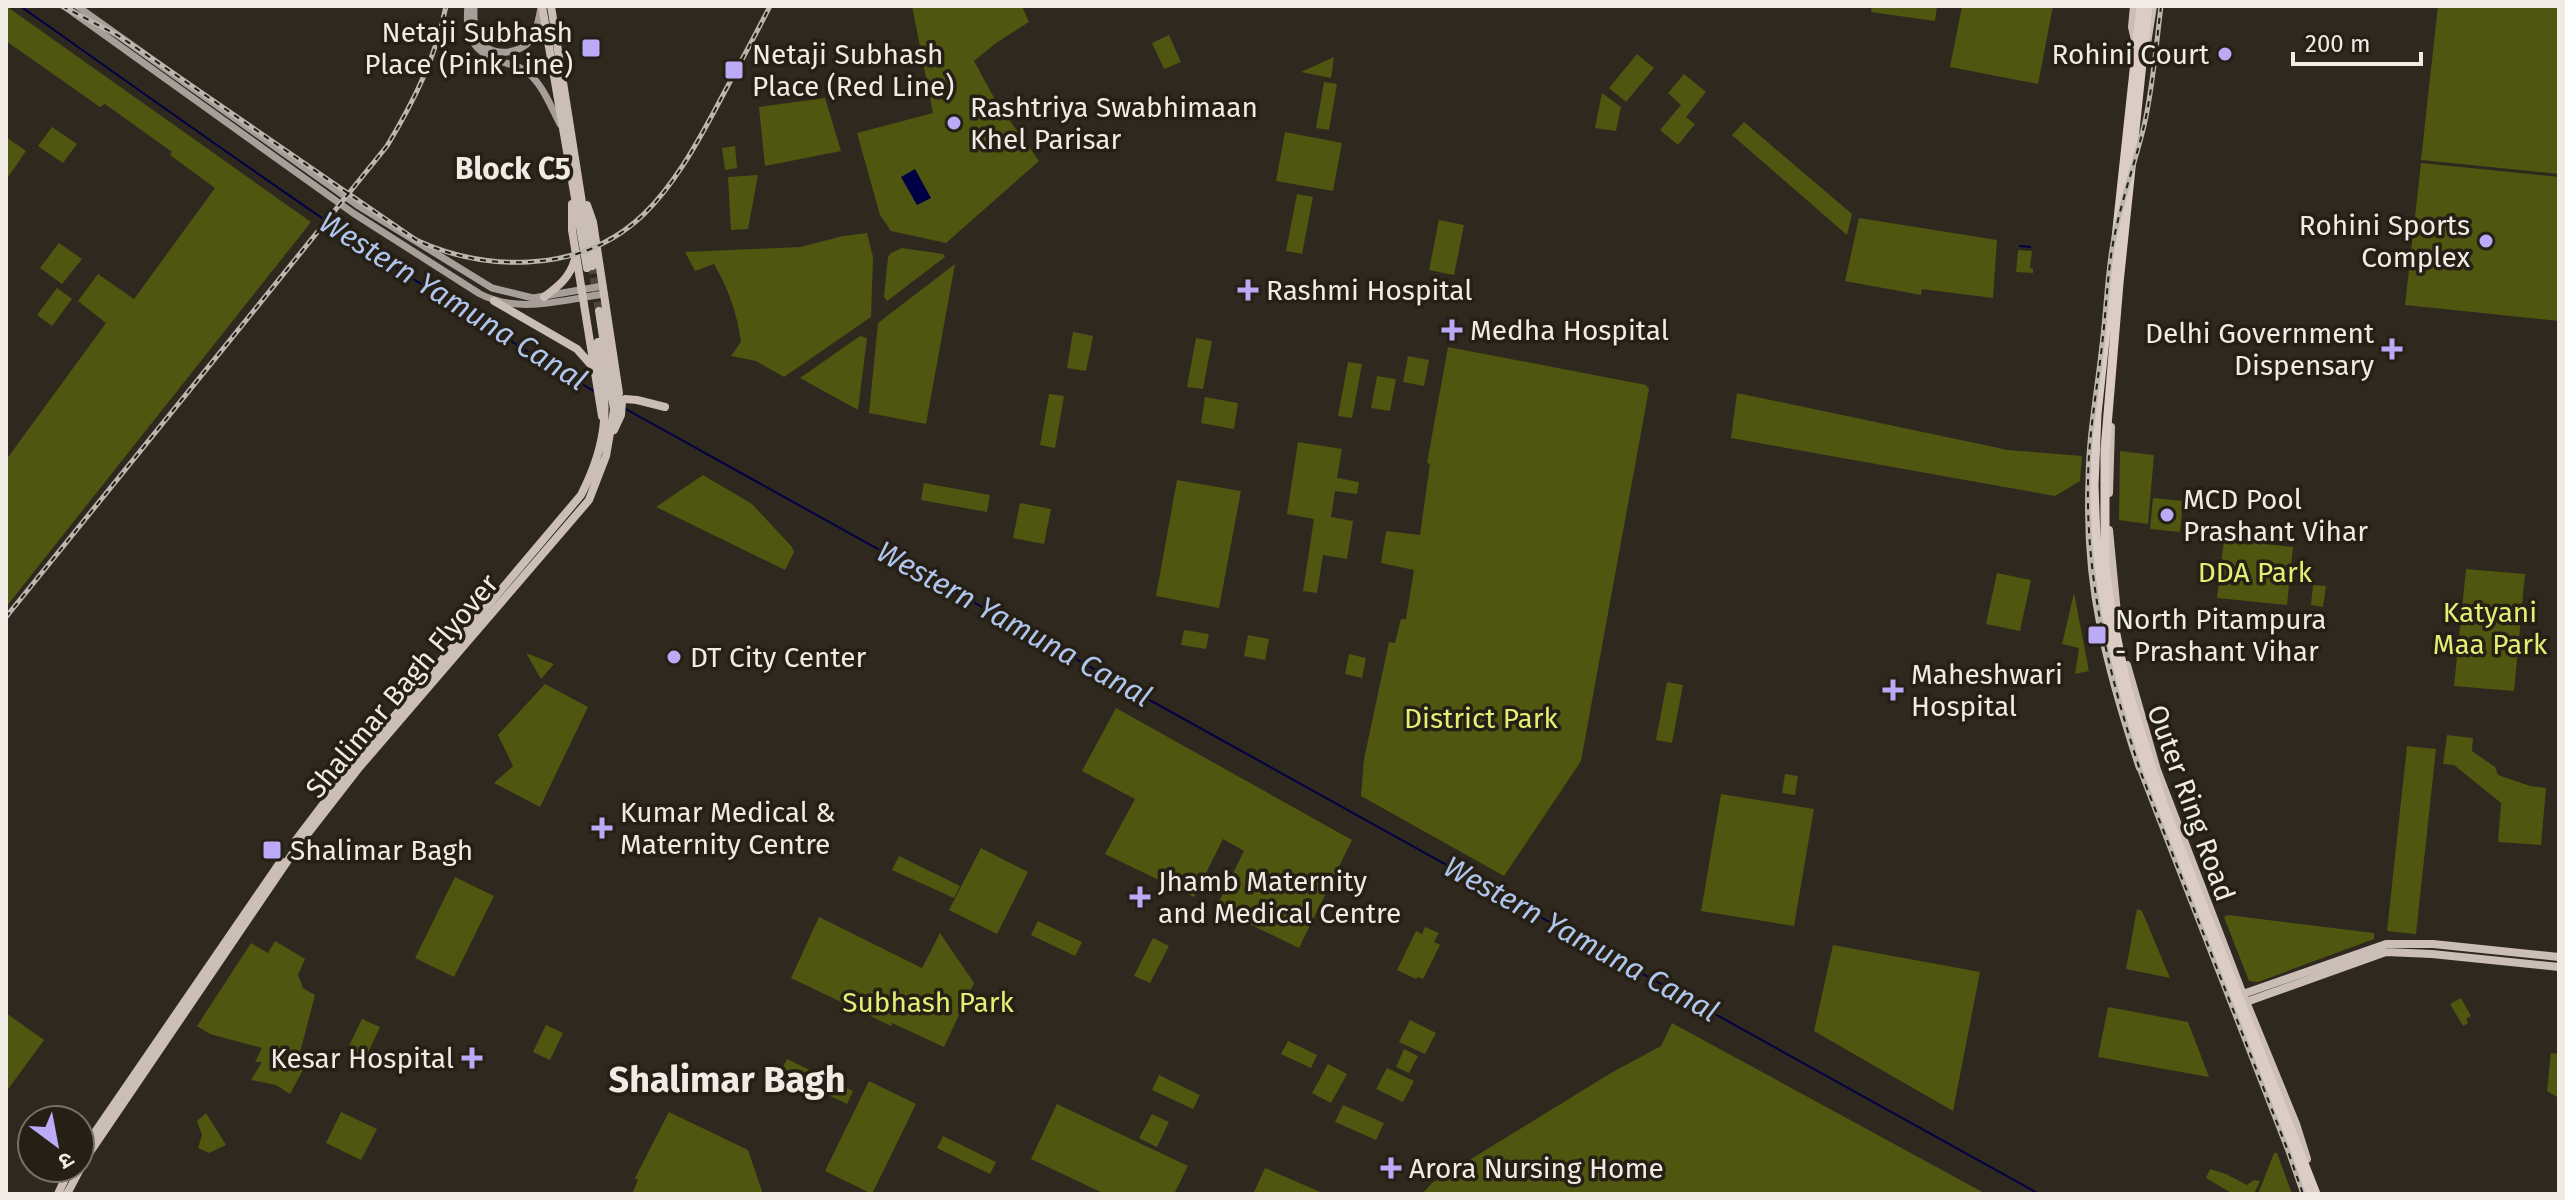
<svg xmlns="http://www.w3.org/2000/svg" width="2565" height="1200" viewBox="0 0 2565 1200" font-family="'Fira Sans','Noto Sans Devanagari',sans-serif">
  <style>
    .green { fill: #4f5610 }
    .water { fill: #000145 }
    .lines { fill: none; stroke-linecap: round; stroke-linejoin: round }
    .stream { stroke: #000145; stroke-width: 2 }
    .primary-tunnel { stroke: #4c453c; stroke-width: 8; stroke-dasharray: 8 4; stroke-linecap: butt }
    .secondary { stroke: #a89e99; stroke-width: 7 }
    .primary { stroke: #cbbeb7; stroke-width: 8 }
    .trunk { stroke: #dbcdc6; stroke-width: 9 }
    .rail-casing { stroke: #bbb6af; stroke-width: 5 }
    .rail { stroke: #251f15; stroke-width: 2; stroke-dasharray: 6; stroke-linecap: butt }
    .poi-dot { fill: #bbaaf6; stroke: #251f15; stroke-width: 3 }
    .labels { text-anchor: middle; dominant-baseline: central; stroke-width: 7; stroke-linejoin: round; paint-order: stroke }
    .poi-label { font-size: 28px; fill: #f0ece5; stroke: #251f15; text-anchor: start }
    .park-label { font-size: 28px; fill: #e0f072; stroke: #251f15 }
    .street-label { font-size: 28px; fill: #f0ece5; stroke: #251f15 }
    .neighbourhood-label { font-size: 30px; font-weight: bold; fill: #f0ece5; stroke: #251f15 }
    .water-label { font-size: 30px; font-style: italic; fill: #b0c5ec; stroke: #251f15 }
    .district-label { font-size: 36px; font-weight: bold; fill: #f0ece5; stroke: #251f15 }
  </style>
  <rect width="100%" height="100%" fill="#2f281e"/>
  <!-- green -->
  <path class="green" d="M6,6L311,222L6,607V460L106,323L78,301L98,274L134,299L215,188L170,155L172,152L105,104L100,107L6,41Z
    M912,6H1022L1029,22L996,43L974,61L997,103L1039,161L946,243L891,231L880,215L857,133L933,113Z
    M1872,6H1937L1935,21L1871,12Z
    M1962,6H2053L2038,84L1950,67Z
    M2438,6H2559V174L2421,160Z
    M1169,35L1181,62L1164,69L1152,43Z
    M1637,54L1654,68L1626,102L1609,88Z
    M1334,57L1331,78L1301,72Z
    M1684,74L1706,92L1686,117L1695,124L1678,145L1660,130L1681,105L1668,93Z
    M1324,82L1337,84L1329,130L1316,128Z
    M1602,93L1621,107L1616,131L1595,128Z
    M825,98L841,151L765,166L759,107Z
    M1744,122L1852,214L1847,235L1732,135Z
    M52,127L77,144L63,163L38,146Z
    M1285,132L1342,143L1333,191L1276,181Z
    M6,137L26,151L6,180Z
    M735,146L737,168L725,170L722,148Z
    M2421,163L2559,177V321L2405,305Z
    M758,175L748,229L731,230L728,177Z
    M1297,194L1313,197L1302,254L1286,251Z
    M1859,218L1997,240L1993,298L1922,289L1921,295L1845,281Z
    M1439,220L1464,225L1454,275L1429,270Z
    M867,233L873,257L871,317L784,377L756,361L731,356L741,342C737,313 729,290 714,264L695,271L685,252L800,247L843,236Z
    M59,243L82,259L62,284L40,268Z
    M902,248L943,254L945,257L887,301L884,297L888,257L891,253Z
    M2018,250L2032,251L2030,268L2033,269V273L2016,272Z
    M955,264L926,424L869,413L878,323Z
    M57,288L72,299L52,326L37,315Z
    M1073,332L1093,336L1086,371L1067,368Z
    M860,336L867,338L858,410L800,378Z
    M1196,338L1212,341L1203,389L1187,387Z
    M1448,347L1646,385L1649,389L1581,761L1504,876L1361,796L1364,759L1389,642L1395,643L1401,619H1406L1414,570L1381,563L1386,531L1420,535L1430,464L1427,463Z
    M1408,356L1429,360L1424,386L1403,382Z
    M1348,362L1362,364L1352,418L1338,416Z
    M1377,376L1396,379L1390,411L1371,408Z
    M1737,393L2008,450L2082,456L2080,481L2055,496L1731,438Z
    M1049,394L1064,396L1055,448L1040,445Z
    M1205,397L1238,403L1234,429L1201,423Z
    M1298,442L1342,449L1337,478L1359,482L1357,494L1335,491L1331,517L1353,521L1347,559L1323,555L1317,593L1303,591L1314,519L1287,514Z
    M2120,451L2154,455L2148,524L2119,520Z
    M703,475L752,504L792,547L794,552L785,570L656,507Z
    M1177,480L1241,491L1219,608L1156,596Z
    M924,483L990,495L987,512L921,500Z
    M2153,498L2183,501L2180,532L2150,529Z
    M1020,503L1051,509L1044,544L1013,538Z
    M2224,539L2293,547L2287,605L2217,598Z
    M2466,569L2525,574L2514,691L2454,686Z
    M1997,573L2031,580L2020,631L1986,624Z
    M2313,585L2326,586L2323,607L2311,605Z
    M2074,593L2089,671L2075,674L2079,648L2062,644Z
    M1184,630L1209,634L1206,649L1181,645Z
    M1248,635L1269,639L1265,660L1244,656Z
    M526,653L554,664L541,679Z
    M1349,654L1366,658L1362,678L1345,674Z
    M1667,682L1683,685L1672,743L1656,740Z
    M545,684L588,707L540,807L494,783L513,766L498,735Z
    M1116,708L1352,840L1299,948L1216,908L1244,851L1223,839L1194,897L1105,854L1135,799L1082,771Z
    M2447,735L2473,738L2472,751L2495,767L2498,775L2530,786L2546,788L2541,845L2498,842L2501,803L2454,765L2443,764Z
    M2407,746L2436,749L2416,934L2387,931Z
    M1785,774L1798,776L1795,795L1782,793Z
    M1721,794L1814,809L1794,926L1701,911Z
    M981,848L1028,872L997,934L949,910Z
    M899,856L960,886L954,898L892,870Z
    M455,877L494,896L454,977L415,958Z
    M2137,909L2142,911L2170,978L2126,969Z
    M2228,915L2374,933V939L2258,982L2249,981L2224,917Z
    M819,917L922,968L940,933L974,983L944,1047L892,1023L891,1026L791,978Z
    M1038,921L1082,942L1075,956L1031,935Z
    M1425,927L1439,933L1434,942L1440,945L1423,979L1418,977L1416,979L1397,970L1416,931L1422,934Z
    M1153,938L1169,946L1150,983L1134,976Z
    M275,941L305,959L298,975L303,988L315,995L298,1060L304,1068L290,1094L276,1085L251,1080L262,1062H255L262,1048L210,1034L197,1026L251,943L268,953Z
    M1833,945L1980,972L1953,1111L1814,1031Z
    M2461,998L2471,1016L2466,1019L2468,1023L2463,1026L2450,1004Z
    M2108,1007L2188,1022L2209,1077L2098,1057Z
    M6,1013L44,1040L6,1092Z
    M362,1019L380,1027L365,1059L347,1050Z
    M1410,1020L1436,1033L1425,1054L1399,1042Z
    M1672,1023L1986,1194H1422L1432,1183L1497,1143L1611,1073L1661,1046Z
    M546,1025L563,1033L550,1060L533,1052Z
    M1288,1041L1317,1055L1311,1068L1281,1054Z
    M1404,1049L1418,1056L1409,1073L1396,1067Z
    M2551,1053L2559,1054V1098L2547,1091Z
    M787,1059L853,1091L847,1104L780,1072Z
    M1328,1064L1347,1074L1331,1103L1312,1093Z
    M1387,1068L1414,1081L1403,1102L1376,1089Z
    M1159,1075L1200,1095L1193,1109L1152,1090Z
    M869,1081L916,1104L872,1194L825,1171Z
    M1057,1104L1188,1166L1174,1194H1105L1031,1159Z
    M1343,1105L1384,1123L1376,1140L1335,1122Z
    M341,1112L377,1129L361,1160L326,1143Z
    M669,1112L748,1150L763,1194H632L638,1180L635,1178Z
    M206,1113L226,1145L209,1153L198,1148L202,1135L197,1121Z
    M1152,1114L1169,1122L1157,1147L1139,1138Z
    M943,1136L996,1162L990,1174L937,1148Z
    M2274,1153H2277L2292,1194H2258Z
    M1265,1168L1325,1194H1253Z
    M2210,1169L2226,1174L2247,1185L2254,1180L2260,1181L2254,1194H2233L2206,1178Z"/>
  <!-- water -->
  <path class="water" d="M915,169L931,198L917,205L901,177Z"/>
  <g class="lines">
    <!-- stream -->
    <path class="stream" d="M20,6C209,139 394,275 594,391
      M2020,246L2030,247
      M624,408L2039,1194"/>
    <!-- primary-tunnel -->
    <path class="primary-tunnel" d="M592,266L599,311"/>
    <!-- secondary -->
    <path class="secondary" d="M64,6L353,213L480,294C519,314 563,300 604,294
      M77,6L357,205L492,288L533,298L603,286
      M468,6C465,33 471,50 497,60C507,64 517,65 526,71C542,83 551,107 560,124
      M474,6C474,17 473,28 478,38C489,58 520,56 532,38C538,29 539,17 541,7"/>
    <!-- primary -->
    <path class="primary" d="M542,6L587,268
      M551,6L592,266
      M2134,6L2132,27L2136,44
      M2147,44L2153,6
      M572,204V230L602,416
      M587,205L593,222L619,393L616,404
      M544,297C559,286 570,277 575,259
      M494,301L577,349L592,366
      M614,430L621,415L622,401L625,399L637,400L665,407
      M2090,480C2084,584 2108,671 2140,768
      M2109,493L2111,427
      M2109,530L2118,624
      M2127,665L2157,770L2240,987L2296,1124L2307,1159
      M296,840L353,765L581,495C611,437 607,403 598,342
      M2243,994L2386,944H2433L2559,957
      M2246,1002L2386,952L2432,954L2559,967
      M80,1154L281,861
      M58,1194L70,1168
      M67,1194L86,1158L295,850L358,769L589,500L606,456L614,410L599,311"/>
    <!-- trunk -->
    <path class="trunk" d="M2141,6L2097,414L2094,485L2097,567L2120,689L2156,805L2308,1194
      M2148,6L2119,283L2105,450V567L2111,610L2127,688L2163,804L2316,1194"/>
    <!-- rail casing -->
    <g class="rail-casing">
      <path id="rail" d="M62,6L119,36L416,240C453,257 488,264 528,262C631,257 672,190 716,108C734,74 753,40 770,6
        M2161,6C2156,46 2153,87 2144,126C2134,167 2119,207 2112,249C2107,280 2106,313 2102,345C2097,391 2088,437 2088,483C2086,583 2110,679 2141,773L2288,1151L2303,1194
        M6,617L387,146C414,101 436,57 446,6"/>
    </g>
    <!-- rail -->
    <use href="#rail" class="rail"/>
  </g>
  <!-- markers -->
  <g class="poi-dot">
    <rect x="581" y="38" width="20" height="20" rx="4"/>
    <circle cx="2225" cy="54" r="8"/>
    <rect x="724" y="60" width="20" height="20" rx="4"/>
    <circle cx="954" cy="123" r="8"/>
    <circle cx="2486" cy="241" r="8"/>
    <path d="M1244 278h8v8h8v8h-8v8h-8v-8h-8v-8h8z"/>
    <path d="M1448 318h8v8h8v8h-8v8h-8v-8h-8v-8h8z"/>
    <path d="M2388 337h8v8h8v8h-8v8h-8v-8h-8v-8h8z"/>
    <circle cx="2167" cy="515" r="8"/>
    <rect x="2087" y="625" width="20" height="20" rx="4"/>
    <circle cx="674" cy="657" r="8"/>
    <path d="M1889 678h8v8h8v8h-8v8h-8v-8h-8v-8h8z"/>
    <path d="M598 816h8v8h8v8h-8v8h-8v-8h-8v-8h8z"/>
    <rect x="262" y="840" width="20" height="20" rx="4"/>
    <path d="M1136 885h8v8h8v8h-8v8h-8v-8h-8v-8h8z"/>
    <path d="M468 1046h8v8h8v8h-8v8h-8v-8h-8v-8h8z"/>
    <path d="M1387 1156h8v8h8v8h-8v8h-8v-8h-8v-8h8z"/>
  </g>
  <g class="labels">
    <!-- poi labels -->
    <g class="poi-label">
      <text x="573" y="32" text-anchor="end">Netaji Subhash<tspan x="573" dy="32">Place (Pink Line)</tspan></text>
      <text x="752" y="54">Netaji Subhash<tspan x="752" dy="32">Place (Red Line)</tspan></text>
      <text x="2209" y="54" text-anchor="end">Rohini Court</text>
      <text x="970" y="107">Rashtriya Swabhimaan<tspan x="970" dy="32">Khel Parisar</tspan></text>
      <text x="2470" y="225" text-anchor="end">Rohini Sports<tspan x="2470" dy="32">Complex</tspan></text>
      <text x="1266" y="290">Rashmi Hospital</text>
      <text x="1470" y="330">Medha Hospital</text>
      <text x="2374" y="333" text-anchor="end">Delhi Government<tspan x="2374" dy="32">Dispensary</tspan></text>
      <text x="2183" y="499">MCD Pool<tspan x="2183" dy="32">Prashant Vihar</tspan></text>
      <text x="2115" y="619">North Pitampura<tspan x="2115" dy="32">- Prashant Vihar</tspan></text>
      <text x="690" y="657">DT City Center</text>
      <text x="1911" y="674">Maheshwari<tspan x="1911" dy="32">Hospital</tspan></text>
      <text x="620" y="812">Kumar Medical &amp;<tspan x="620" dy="32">Maternity Centre</tspan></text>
      <text x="290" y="850">Shalimar Bagh</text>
      <text x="1158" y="881">Jhamb Maternity<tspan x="1158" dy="32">and Medical Centre</tspan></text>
      <text x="454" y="1058" text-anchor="end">Kesar Hospital</text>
      <text x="1409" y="1168">Arora Nursing Home</text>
    </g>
    <!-- park labels -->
    <g class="park-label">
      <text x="2255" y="572">DDA Park</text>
      <text x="2490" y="612">Katyani<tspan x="2490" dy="32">Maa Park</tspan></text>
      <text x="1481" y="718">District Park</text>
      <text x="928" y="1002">Subhash Park</text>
    </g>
    <!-- street labels -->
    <g class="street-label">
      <text transform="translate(402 686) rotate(-50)">Shalimar Bagh Flyover</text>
      <text transform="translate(2191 803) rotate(70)">Outer Ring Road</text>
    </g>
    <!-- neighbourhood labels -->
    <g class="neighbourhood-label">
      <text x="513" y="169">Block C5</text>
    </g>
    <!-- water labels -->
    <g class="water-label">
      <text transform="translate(453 301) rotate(32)">Western Yamuna Canal</text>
      <text transform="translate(1014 624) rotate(29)">Western Yamuna Canal</text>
      <text transform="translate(1581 939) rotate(29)">Western Yamuna Canal</text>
    </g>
    <!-- district labels -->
    <g class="district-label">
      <text x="727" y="1080">Shalimar Bagh</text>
    </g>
  </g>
  <!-- border -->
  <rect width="2565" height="1200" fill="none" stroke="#f0ece5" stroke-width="16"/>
  <!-- north arrow -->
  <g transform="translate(56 1144) rotate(148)"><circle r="38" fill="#251f15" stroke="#767168" stroke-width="2"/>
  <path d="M0-6L14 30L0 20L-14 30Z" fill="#bbaaf6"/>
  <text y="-12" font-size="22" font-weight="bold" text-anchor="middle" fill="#f0ece5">उ</text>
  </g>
  <!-- scale -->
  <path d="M2293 52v12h128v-12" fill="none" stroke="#f0ece5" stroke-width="4"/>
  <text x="2305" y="52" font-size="24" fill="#f0ece5" stroke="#251f15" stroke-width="6" paint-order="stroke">200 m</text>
</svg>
